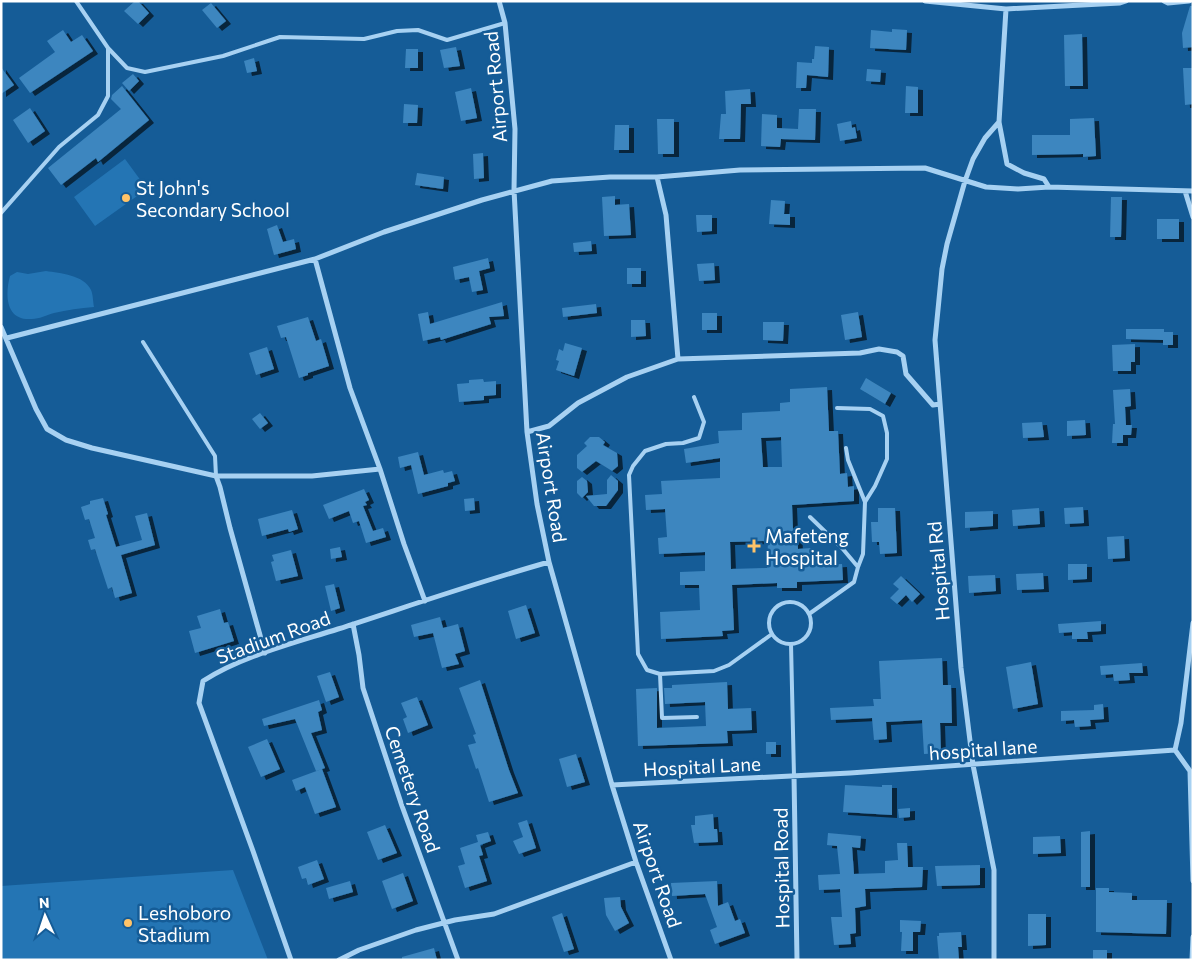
<svg xmlns="http://www.w3.org/2000/svg" width="1194" height="961" viewBox="0 0 1194 961" font-family="Commissioner,sans-serif">
  <style>
    .green { fill: #2475b4 }
    .building { fill: #3d86bf; fill-rule: evenodd; filter: url(#shadow) }
    .lines { fill: none; stroke-linecap: round; stroke-linejoin: round }
    .lane { stroke: #a7d1f2; stroke-width: 4 }
    .street { stroke: #a7d1f2; stroke-width: 5 }
    .poi-dot { fill: #ffc368; stroke: #155c97; stroke-width: 2 }
    .labels { text-anchor: middle; dominant-baseline: central; stroke-width: 5; stroke-linejoin: round; paint-order: stroke }
    .street-label { font-size: 19px; fill: #fff; stroke: #155c97 }
    .poi-label { font-size: 19px; fill: #fff; stroke: #155c97; text-anchor: start }
  </style>
  <defs>
    <filter id="shadow"><feDropShadow dx="5" dy="3" stdDeviation="0" flood-color="#0009"/></filter>
  </defs>
  <rect width="100%" height="100%" fill="#155c97"/>
  <!-- green -->
  <path class="green" d="M125,159L147,189L95,226L74,197Z
    M46,271C60,273 84,275 91,290C93,294 93,302 94,307C80,308 67,310 54,313C47,315 39,319 32,319C5,321 5,294 10,276L17,272L28,274Z
    M233,870L268,960H1V886Z"/>
  <!-- building -->
  <path class="building" d="M135,1H138L149,13L138,24L124,11Z
    M211,3L226,21L217,28L202,10Z
    M1190,6H1193V47L1183,48L1182,33Z
    M892,29L907,30L906,50L870,48L871,30L892,32Z
    M63,30L71,42L82,35L93,51L30,93L19,78L55,52L47,41Z
    M1082,34L1083,86H1065L1064,35Z
    M815,46L829,47L828,77L807,75L806,88H796L797,62L812,63V59H814Z
    M456,47L460,66L444,68L440,50Z
    M406,49H418V68H405Z
    M254,58L257,71L247,73L244,61Z
    M1,67L14,85L1,94Z
    M1183,68H1193V104L1185,105Z
    M867,69L881,70L880,82L866,81Z
    M133,74L139,81L129,91L122,83Z
    M122,86L149,120L98,162L96,158L61,185L48,168L121,109L111,99L112,95Z
    M906,86L918,87V113H905Z
    M471,88L477,118L461,121L455,92Z
    M750,89L751,104H741L740,139H719L721,114H726L725,91Z
    M404,104L418,105L417,123H403Z
    M30,108L45,131L28,143L13,120Z
    M799,109H816L815,140L781,139L780,147L761,146L762,114L777,115V128L798,129Z
    M1094,118L1096,156L1083,157V154L1032,155V135H1070V119Z
    M657,119H674V154H658Z
    M851,121L852,128L855,127L857,138L840,141L837,124Z
    M615,125H629V150H614Z
    M483,153L484,178L474,179L473,154Z
    M417,173L444,177L443,189L415,185Z
    M615,196V205L629,204L631,235L604,236L602,197Z
    M1111,197H1122L1121,237H1110Z
    M771,200L785,201L784,214H790V225L769,224Z
    M696,215H712V231L697,232Z
    M1157,219H1179V239H1157Z
    M277,225L283,242L294,239L296,249L274,255L267,229Z
    M591,241L592,251L574,252L573,243Z
    M488,258L490,268L479,271L483,290L472,292L469,277L455,280L453,267Z
    M714,263L715,280L699,281L697,264Z
    M627,268H641V284H627Z
    M502,302L504,316L489,317L491,324L441,340L440,337L423,341L418,314L428,312L430,324Z
    M596,304L597,313L563,317L562,308Z
    M858,312L862,337L845,340L841,315Z
    M702,313H717V330H702Z
    M308,317L316,341L321,339L329,366L308,373V375L299,378L286,337L281,338L277,326Z
    M631,320H645L646,336L631,337Z
    M763,322H784L783,341L763,340Z
    M1126,329H1164V332H1173V345H1163V340L1126,339Z
    M565,343L582,348L574,376L556,370L559,361L556,360L559,349L563,351Z
    M1135,344V362H1131V371H1113L1112,345Z
    M267,347L274,369L256,375L249,353Z
    M866,378L891,393L885,404L860,389Z
    M483,379L484,382L496,381V395L484,396V400L459,402L457,384L469,383V380Z
    M827,387L829,431H838L840,474L847,473L848,487L854,486V501L792,505L793,529L797,528L798,549L811,548V566L842,564L843,580L797,582V588H777V583L732,585L734,630L722,631L723,636L661,639L660,612L700,610L699,585H680V572L705,571V552L659,554L658,538L667,537L665,509L646,510L645,495L662,494L661,481L720,478V458L686,463L684,449L719,443L718,431L742,430V413L780,411V403L790,402V389ZM781,437L782,467H763L761,438ZM768,541L767,568L731,569L730,542Z
    M1130,389L1131,406L1125,407L1126,425H1132L1131,435H1123V443H1112L1113,424H1115L1113,390Z
    M260,413L268,423L260,429L252,419Z
    M1085,420L1086,435L1067,436V421Z
    M1042,422L1044,437L1023,438L1022,423Z
    M590,437H599L605,442L603,445L617,453L618,466L612,471L596,461L582,472L577,468V455L587,446L584,443Z
    M418,452L424,475L443,470L444,473L452,471L455,481L448,483V486L418,494L411,465L400,468L398,457Z
    M611,475L618,481V490L606,506H594L586,496L607,494V480Z
    M582,477L587,481L588,492L582,498L577,493V481Z
    M364,489L369,500L365,502L367,505L363,506L373,531L383,528L386,537L366,543L359,521L353,523L349,511L329,519L323,505Z
    M103,498L108,514L106,515L116,547L142,540L135,516L147,513L155,545L121,555L132,593L115,598L112,587L108,589L95,549L91,550L88,540L95,538L89,519L85,520L81,507L90,504V501Z
    M474,498L475,510L465,511L464,499Z
    M1083,507L1084,523L1065,524L1064,508Z
    M878,508H895L897,553L880,554L879,542H872L871,522H878Z
    M1039,508L1040,524L1013,526L1012,510Z
    M292,510L298,529L289,532L288,529L262,536L258,519Z
    M993,511V526L965,528V512Z
    M1124,536L1125,558L1108,559L1107,537Z
    M340,547L342,557L331,559L330,549Z
    M291,550L298,576L276,581L271,562L274,561L272,555Z
    M1068,564H1087V579L1068,580Z
    M1043,573L1044,589L1017,590L1016,574Z
    M995,575L996,591L969,593L968,576Z
    M901,576L920,594L912,602L906,595L897,604L890,598L899,589L893,584Z
    M334,584L340,608L331,611L325,586Z
    M526,605L535,633L516,639L508,611Z
    M220,609L224,623L228,622L234,641L195,653L189,631L201,628L197,616Z
    M440,617L443,628L458,624L465,651L455,654L459,664L442,668L433,633L414,637L411,625Z
    M1101,621V631L1087,632L1088,639H1072V632L1059,633L1058,624Z
    M942,658L943,685H951L952,723H940L941,753L924,754L922,720L886,722L887,739L874,740L872,718L831,720L830,708L874,706L873,699H881L879,661Z
    M1031,662L1038,704L1013,709L1006,667Z
    M1142,663L1143,673H1129L1130,680L1114,681L1113,674L1101,675L1100,666Z
    M330,672L339,697L326,702L317,676Z
    M480,680L509,770L518,793L489,802L478,768L476,769L468,745L476,743L473,735L476,734L459,688Z
    M727,682L728,709L751,708L752,730L727,731L728,743L638,746L636,689L657,688V728L706,726L705,702L665,704L664,688H672V685Z
    M417,697L428,725L408,733L403,719L407,717L401,703Z
    M319,700L322,710L318,712L322,730L311,733L325,768L316,771L295,719L264,726L262,719Z
    M1103,704L1104,719L1090,720L1091,726L1075,727L1074,720L1061,721V711L1094,710V705Z
    M267,739L280,769L261,777L248,747Z
    M766,742H776V754H766Z
    M576,754L585,782L567,787L559,759Z
    M322,769L336,807L315,814L305,787L296,791L292,780Z
    M845,785L882,787V785H892V815L843,812Z
    M910,808V817L899,818L898,809Z
    M713,814L714,829H717L718,842L694,843L691,825H695V816Z
    M527,820L536,848L519,854L513,841L523,837L518,823Z
    M385,825L397,853L378,860L367,832Z
    M1090,831V887H1081V832Z
    M488,832L491,841L480,845L483,855L479,856L487,881L465,888L458,866L465,864L460,848L478,842L476,835Z
    M828,833L861,836L860,848L852,847L854,874L885,873V861L898,860L897,843H907L908,867H923L922,887L865,889L866,906L855,908L856,933L850,934L851,944L834,945L831,917H842L840,889L819,890L818,875L840,874L837,846L827,845Z
    M1060,836L1061,853L1033,854V837Z
    M317,860L324,879L308,885L306,878L302,879L298,867Z
    M980,865V885L937,886L935,866Z
    M403,873L413,901L392,909L382,881Z
    M350,881L353,892L329,899L326,888Z
    M717,881L718,906L728,902L735,921L740,919L745,933L715,944L710,930L717,927L705,894L672,896L671,883Z
    M1096,888H1109V892L1132,893V900H1167L1166,934L1096,932Z
    M620,897L621,907L629,923L615,931L606,915L604,898Z
    M562,913L574,949L564,952L552,917Z
    M1028,914H1046V945L1028,946Z
    M900,920L921,921L920,932H913V951H901L902,932H900Z
    M961,932L962,947H958L959,960H939L937,936H939V933Z
    M434,948L437,960H402V957Z
    M1093,950H1107V960H1093Z"/>
  <g class="lines">
    <!-- lane -->
    <path class="lane" d="M76,1L108,48L127,68L145,72L223,56L280,37L364,39L397,31L418,30L447,40L505,23
      M1,213L59,147L98,115L108,96V48
      M143,342L215,456L216,476
      M694,397L704,422L699,438L683,443L666,444L645,451L633,466L629,475L638,654L647,670L660,674L714,671L729,665L772,634
      M837,408L870,409L883,416L887,433V459L875,486L865,502L863,554L858,567
      M846,448L848,460L865,502
      M769 623a21 21 0 1 1 42 0a21 21 0 1 1-42 0Z
      M809,614L854,582L858,567L842,548L810,517
      M791,644L794,776
      M660,674L662,718L697,717"/>
    <!-- street -->
    <path class="street" d="M499,1L505,23L515,129L514,190L527,432L537,504L549,562L612,785L636,862L671,960
      M925,1L1006,9L1120,3L1126,1
      M1164,1L1168,3L1189,1
      M1006,9L999,122L1007,164L1024,173L1044,179L1049,187
      M1185,191L1193,217
      M315,259L350,388L380,469L404,544L425,601
      M1,327L36,409L47,429L66,440L92,448L216,476L220,487L230,528L265,653
      M7,338L315,259L384,232L482,200L552,181L610,177H657L740,170L925,168L986,187L1018,189L1049,187L1193,191
      M678,359L860,353L879,349L897,352L903,356L906,374L933,405L940,404
      M527,432L549,426L578,403L627,377L678,359L666,215L657,177
      M216,476H312L380,469
      M1193,623L1181,723L1175,750L1190,771L1193,881
      M353,624L359,655L363,688L402,806L458,960
      M794,776L797,960
      M612,785L850,773L1175,750
      M291,960L253,851L199,703L203,681C242,656 294,643 338,629C409,606 478,582 549,562
      M339,960L359,950L416,930L455,920L494,914L636,862
      M994,960V870L973,765L961,668L935,340L942,269L947,244L965,181L973,159L985,138L999,122
      M1192,960L1193,937"/>
  </g>
  <!-- markers -->
  <g class="poi-dot">
    <circle cx="126" cy="198" r="5"/>
    <path d="M751.5 538.5h5v5h5v5h-5v5h-5v-5h-5v-5h5z"/>
    <circle cx="128" cy="923" r="5"/>
  </g>
  <g class="labels">
    <!-- street labels -->
    <g class="street-label">
      <text transform="translate(495 87) rotate(-95)">Airport Road</text>
      <text transform="translate(552 487) rotate(81)">Airport Road</text>
      <text transform="translate(938 571) rotate(-95)">Hospital Rd</text>
      <text transform="translate(273 637) rotate(-20)">Stadium Road</text>
      <text transform="translate(983 749) rotate(-4)">hospital lane</text>
      <text transform="translate(702 766) rotate(-3)">Hospital Lane</text>
      <text transform="translate(413 789) rotate(71)">Cemetery Road</text>
      <text transform="translate(781 868) rotate(-91)">Hospital Road</text>
      <text transform="translate(658 874) rotate(71)">Airport Road</text>
    </g>
    <!-- poi labels -->
    <g class="poi-label">
      <text x="136" y="187">St John's<tspan x="136" dy="22">Secondary School</tspan></text>
      <text x="765" y="535">Mafeteng<tspan x="765" dy="22">Hospital</tspan></text>
      <text x="138" y="912">Leshoboro<tspan x="138" dy="22">Stadium</tspan></text>
    </g>
  </g>
  <!-- border -->
  <rect width="1194" height="961" fill="none" stroke="#ffffff" stroke-width="5"/>
  <!-- north arrow -->
  <g transform="translate(45 916) rotate(357)" stroke="#155c97" stroke-width="4" paint-order="stroke">
  <path d="M0-4L9 19L0 12L-9 19Z" fill="#ffffff"/>
  <text y="-8" font-size="14" font-weight="bold" text-anchor="middle" fill="#ffffff">N</text>
  </g>
</svg>
